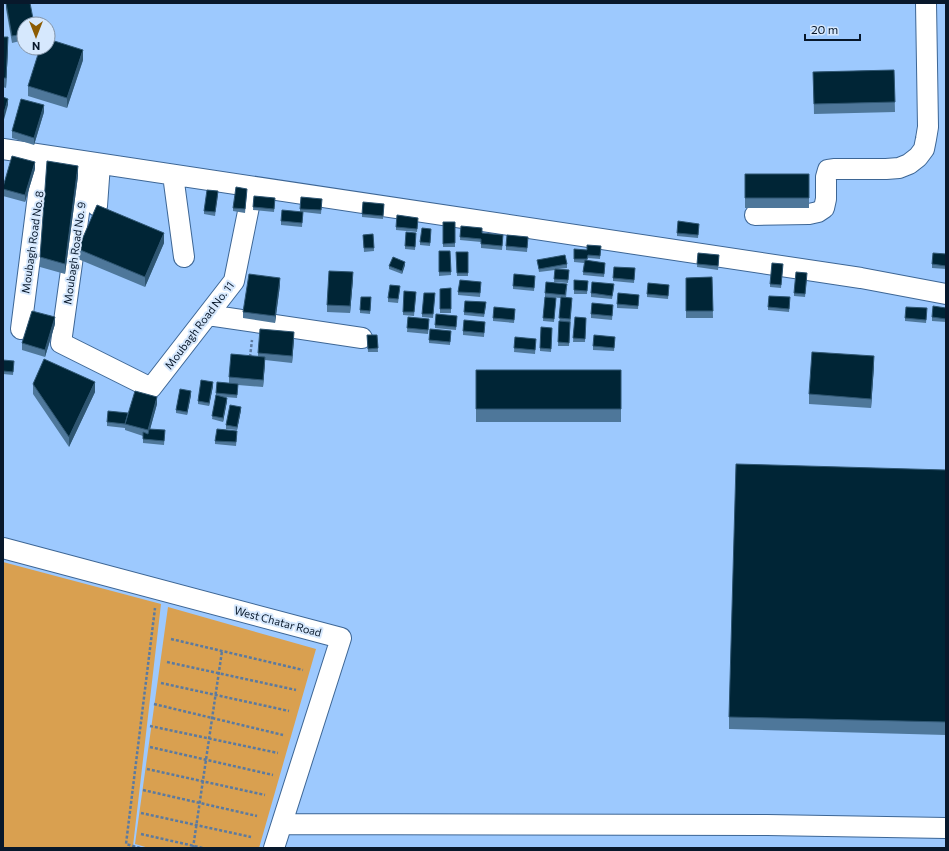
<svg xmlns="http://www.w3.org/2000/svg" width="949" height="851" viewBox="0 0 949 851" font-family="Commissioner,sans-serif">
  <style>
    .green { fill: #d9a050 }
    .lines { fill: none; stroke-linecap: round; stroke-linejoin: round }
    .street-casing { stroke: #3d6695; stroke-width: 22 }
    .path { stroke: #5b7aa0; stroke-width: 2.5; stroke-dasharray: 3 2; stroke-linecap: butt }
    .street { stroke: #fff; stroke-width: 20 }
    .wall { fill: #4e779a }
    .shaded-wall { fill: #2f5672 }
    .building { fill: #002536; stroke: #2f5672 }
    .labels { text-anchor: middle; dominant-baseline: central; stroke-width: 4; stroke-linejoin: round; paint-order: stroke }
    .street-label { font-size: 11px; fill: #08182b; stroke: #d6e8fd }
  </style>
  <rect width="100%" height="100%" fill="#9dc9fe"/>
  <!-- green -->
  <path class="green" d="M3,562L161,604L133,846L140,848H3Z
    M168,607L316,649L259,848H149L135,844Z"/>
  <g class="lines">
    <!-- street casing -->
    <g class="street-casing">
      <path id="street" d="M3,149L861,278L946,294
        M86,162L61,343L151,388L234,281L253,187
        M173,175L184,257
        M97,206L100,164
        M755,215L809,214L818,212L824,208L826,199V177L828,170L835,169H886L899,168L909,164L918,157L924,149L926,139L928,127L926,3
        M208,315L362,338
        M21,329L43,156
        M3,548L341,638L274,848
        M282,824L767,825L946,828"/>
    </g>
    <!-- path -->
    <path class="path" d="M250,357L252,340
      M171,639L303,670
      M167,662L296,690
      M161,683L289,711
      M154,704L283,735
      M150,726L278,753
      M150,747L273,775
      M147,769L265,795
      M143,790L257,816
      M141,813L251,837
      M141,834L203,848
      M140,848L126,844L155,608
      M193,848L222,651"/>
    <!-- street -->
    <use href="#street" class="street"/>
  </g>
  <!-- wall -->
  <path class="wall" d="M6,3L24,24V40L12,43L6,9Z
    M3,37L8,47L6,88L3,87Z
    M83,60L67,108L28,96V86Z
    M894,70L895,112L814,114L813,72Z
    M44,112L34,145L12,138V131Z
    M35,169L25,202L3,196V187Z
    M745,174H809V208H745Z
    M78,176L65,274L40,267V257Z
    M247,192L245,213L233,211V208Z
    M218,195L215,216L204,214V211Z
    M254,196L275,201L274,212L253,210Z
    M322,203L321,214L303,212L302,227L281,225V221L300,212V209Z
    M384,204L383,219L362,217V214Z
    M418,221L417,232L396,230V227Z
    M443,222H455V247H443Z
    M461,226L482,233L503,239L502,250L481,248V242L460,240Z
    M699,227L698,238L677,236V233Z
    M431,232L430,246L420,245V242Z
    M373,234L374,251L364,252L363,235Z
    M416,236L415,250L405,249V246Z
    M528,240L527,252L506,250V246Z
    M164,243L145,287L78,259V249Z
    M601,246L600,259L588,258L587,261L605,266L604,277L583,275L584,263L574,262V259L587,250Z
    M439,251H450L451,275L439,276Z
    M456,252H468V276H457Z
    M698,253L719,258L718,270L697,267Z
    M946,254V269L932,268V264Z
    M537,260L567,264V268L558,269L569,270L568,283L554,282L555,270L539,272Z
    M405,265L402,274L389,269V266Z
    M783,267L781,288L770,287V284Z
    M635,268L634,283L613,281V278Z
    M712,277L713,318H686V278Z
    M807,277L805,297L794,296V293Z
    M353,279L350,313L327,312V305Z
    M535,280L534,291L513,289V286Z
    M574,280L588,281L587,294H574Z
    M280,285L275,323L243,318V312Z
    M481,286L480,297L458,295V292Z
    M451,288V313H440V289Z
    M567,288L566,298L572,301L569,346H558L561,298L545,297V293Z
    M614,288L612,299L591,297V293Z
    M669,288L668,299L647,297V294Z
    M400,289L398,303L388,302V298Z
    M416,295L414,316L403,315V312Z
    M639,295L638,309L617,308V304Z
    M435,297L433,318L422,317V314Z
    M545,297L556,298L554,322L543,321Z
    M371,301L370,314L360,313V310Z
    M790,301L789,312L768,310V307Z
    M486,306L484,317L464,315V312Z
    M613,308L612,320L591,318V314Z
    M946,308V322L932,321V317Z
    M515,312L514,323L493,321V318Z
    M927,312L926,323L905,321V318Z
    M457,316L456,330L435,328V325Z
    M408,317L429,323L428,334L407,332Z
    M575,317L586,318L585,342H573Z
    M485,322L484,337L463,335V331Z
    M55,324L45,357L22,350V343Z
    M451,331L450,345L429,343V340Z
    M552,331L551,352L540,351V348Z
    M367,335H377L378,352H368Z
    M515,337L536,342L535,354L514,352Z
    M294,339L292,363L265,360L263,387L238,385L237,398L225,397L227,401L223,422L212,419L216,393L229,383V377L258,356V353Z
    M615,340L614,351L593,350V346Z
    M3,360L14,364L13,375L3,374Z
    M874,366L871,408L809,404V394Z
    M476,370H621V422H476Z
    M33,384L95,392L69,447L33,394Z
    M213,386L209,406L198,404V401Z
    M191,395L187,415L176,413V410Z
    M157,404L150,429L165,433L164,445L143,443V436L125,430V428L107,426V422L128,413Z
    M241,410L237,430L226,429V425Z
    M237,434L236,446L215,444V441Z
    M946,470V735L729,729V717Z"/>
  <!-- shaded-wall -->
  <path class="shaded-wall" d="M8,37V47L6,88V78Z
    M83,50V60L67,108V98Z
    M8,99V105L3,123V116Z
    M44,105V112L34,145V138Z
    M35,162V169L25,202V195Z
    M78,166V176L65,274V264Z
    M164,233V243L145,287V277Z
    M405,262V265L402,274V271Z
    M353,272V279L350,313V306Z
    M280,278V285L275,323V316Z
    M55,317V324L45,357V350Z
    M294,332V339L292,363V356Z
    M874,356V366L871,408V399Z
    M265,357V364L263,387V380Z
    M95,382V392L69,447V437Z
    M213,382V386L209,406V403Z
    M191,391V395L187,415V412Z
    M157,397V404L148,437V430Z
    M227,398V401L223,422V418Z
    M241,407V410L237,430V427Z"/>
  <!-- building -->
  <path class="building" d="M6,3H30L34,24H24V34L12,36Z
    M3,37H8L6,78H3Z
    M48,39L83,50L67,98L28,86L40,48H48Z
    M894,70L895,102L814,104L813,72Z
    M3,97L8,99L3,116Z
    M21,99L44,105L34,138L12,131Z
    M12,156L35,162L25,195L3,189V187Z
    M47,161L78,166L65,264L40,257Z
    M745,174H809V198H745Z
    M236,187L247,189L245,209L233,208Z
    M207,190L218,191L215,212L204,211Z
    M254,196L275,198L274,209L253,207Z
    M301,197L322,199L321,210L300,209Z
    M363,202L384,204L383,216L362,214Z
    M97,205L164,233L145,277L78,249Z
    M282,210L303,212L302,223L281,221Z
    M397,215L418,218L417,229L396,227Z
    M678,221L699,224L698,235L677,233Z
    M443,222H455V243L443,244Z
    M461,226L482,228V233L503,235L502,246L481,244V239L460,237Z
    M422,228L431,229L430,243L420,242Z
    M406,232L416,233L415,247L405,246Z
    M373,234L374,248H364L363,235Z
    M507,235L528,237L527,248L506,246Z
    M587,245L601,246L600,256L588,255L587,259H574V249L587,250Z
    M439,251H450L451,272H439Z
    M456,252H468V273H457Z
    M698,253L719,255L718,266L697,264Z
    M933,253L946,254V266L932,264Z
    M565,255L567,264L539,269L537,260Z
    M393,257L405,262L402,271L389,266Z
    M585,260L605,263L604,274L583,272Z
    M772,263L783,264L781,285L770,284Z
    M614,267L635,268L634,280L613,278Z
    M555,269L569,270L568,280L554,279Z
    M329,271L353,272L350,306L327,305Z
    M796,272L807,273L805,294L794,293Z
    M249,274L280,278L275,316L243,312Z
    M514,274L535,276L534,288L513,286Z
    M712,277L713,311H686V278Z
    M460,280L481,282L480,293L458,292Z
    M574,280L588,281L587,291L574,290Z
    M546,282L567,284L565,295L545,293Z
    M592,282L614,284L612,296L591,293Z
    M648,283L669,285L668,296L647,294Z
    M390,285L400,286L398,299L388,298Z
    M451,288V309H440V289Z
    M404,291L416,292L414,312H403Z
    M424,293H435L433,314H422Z
    M618,293L639,295L638,306L617,304Z
    M769,296L790,297L789,309L768,307Z
    M361,297H371L370,311L360,310Z
    M545,297L556,298L554,319L543,318Z
    M561,297L572,298L570,319L559,318Z
    M465,301L486,302L484,314L464,312Z
    M592,303L613,305L612,316L591,314Z
    M933,306L946,308V319L932,317Z
    M494,307L515,309L514,320L493,318Z
    M906,307L927,308L926,320L905,318Z
    M32,311L55,317L45,350L22,343Z
    M436,314L457,316L456,327L435,325Z
    M408,317L429,319L428,330L407,328Z
    M575,317L586,318L585,339L573,338Z
    M464,320L485,322L484,333L463,331Z
    M559,321L570,322L569,343L558,342Z
    M541,327L552,328L551,349L540,348Z
    M260,329L294,332L292,356L258,353Z
    M430,329L451,331L450,342L429,340Z
    M367,335H377L378,348L368,349Z
    M594,335L615,337L614,348L593,346Z
    M515,337L536,339L535,350L514,348Z
    M812,352L874,356L871,399L809,394Z
    M231,354L265,357L263,380L229,377Z
    M44,359L95,382L69,437L33,384Z
    M3,360L14,361L13,372L3,371Z
    M476,370H621V409H476Z
    M201,380L213,382L209,403L198,401Z
    M217,382L238,384L237,395L216,393Z
    M180,389L191,391L187,412L176,410Z
    M135,391L157,397L148,430L125,424Z
    M216,395L227,398L223,418L212,416Z
    M230,405L241,407L237,427L226,425Z
    M108,411L128,413L125,424L107,422Z
    M149,429L165,430L164,441L143,439V432L148,434Z
    M217,429L237,431L236,442L215,441Z
    M736,464L946,470V722L729,717Z"/>
  <g class="labels">
    <!-- street labels -->
    <g class="street-label">
      <text transform="translate(32 242) rotate(-82)">Moubagh Road No. 8</text>
      <text transform="translate(74 253) rotate(-82)">Moubagh Road No. 9</text>
      <text transform="translate(199 325) rotate(-53)">Moubagh Road No. 11</text>
      <text transform="translate(278 621) rotate(15)">West Chatar Road</text>
    </g>
  </g>
  <!-- border -->
  <rect width="949" height="851" fill="none" stroke="#08182b" stroke-width="8"/>
  <!-- north arrow -->
  <g transform="translate(36 36) rotate(180)"><circle r="19" fill="#d6e8fd" stroke="#8495a9"/>
  <path d="M0-3L7 15L0 10L-7 15Z" fill="#8c5c04"/>
  <text y="-6" font-size="11" font-weight="bold" text-anchor="middle" fill="#08182b">N</text>
  </g>
  <!-- scale -->
  <path d="M805 34v6h55v-6" fill="none" stroke="#08182b" stroke-width="2"/>
  <text x="811" y="34" font-size="12" fill="#08182b" stroke="#d6e8fd" stroke-width="3" paint-order="stroke">20 m</text>
</svg>
